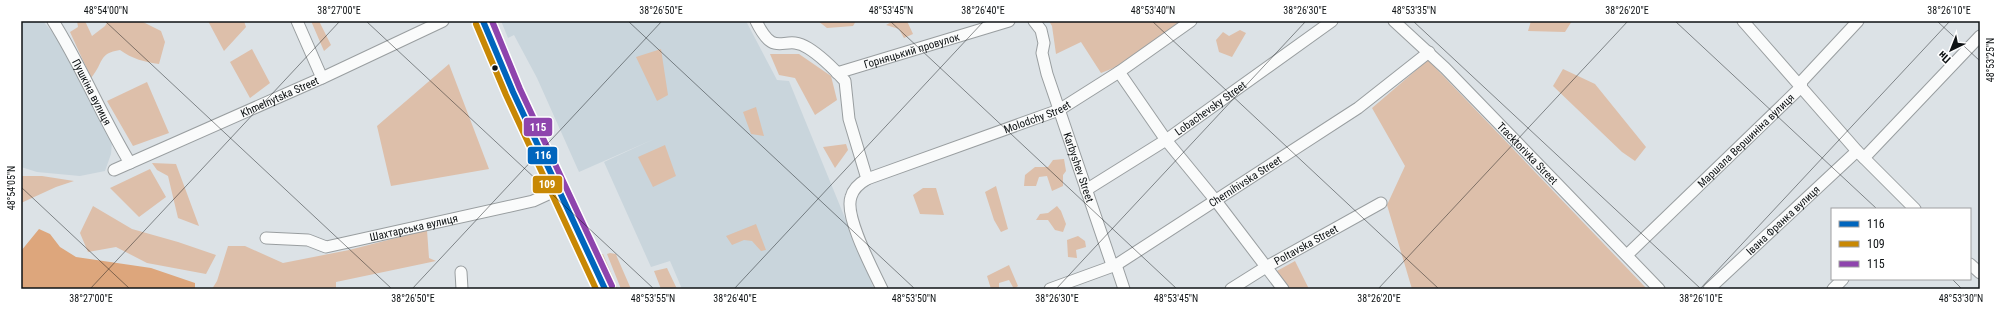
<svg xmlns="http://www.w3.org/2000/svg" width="2001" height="310" viewBox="0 0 2001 310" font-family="'Roboto Condensed',sans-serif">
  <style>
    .built { fill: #c9d5dc }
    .green { fill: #ddbfaa }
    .water { fill: #dda67c }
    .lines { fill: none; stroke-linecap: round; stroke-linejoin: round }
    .minor-casing { stroke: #999ea0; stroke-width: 13 }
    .major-casing { stroke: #999ea0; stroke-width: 16 }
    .minor { stroke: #fafbfb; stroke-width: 11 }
    .major { stroke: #fafbfb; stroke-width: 14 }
    .bus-1-casing { stroke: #fff; stroke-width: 9 }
    .bus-2-casing { stroke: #fff; stroke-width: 9 }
    .bus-3-casing { stroke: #fff; stroke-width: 9 }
    .bus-1 { stroke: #0065bd; stroke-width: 6 }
    .bus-2 { stroke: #c88804; stroke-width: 6 }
    .bus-3 { stroke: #8e44ad; stroke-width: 6 }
    .ticks { fill: none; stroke: #0e1214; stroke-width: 1; stroke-opacity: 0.45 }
    .bus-dot { fill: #0e1214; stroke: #fff; stroke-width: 1.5 }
    .labels { text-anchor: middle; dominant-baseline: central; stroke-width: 3.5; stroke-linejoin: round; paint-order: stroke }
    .street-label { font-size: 11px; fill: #0e1214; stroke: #fff }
    .line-badge { stroke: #fff; stroke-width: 1.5 }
    .badge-label { font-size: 11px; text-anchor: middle; font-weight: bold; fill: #fff }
    .neatline { fill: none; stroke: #0e1214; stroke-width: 1.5 }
    .ticks-label { font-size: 10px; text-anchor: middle; fill: #0e1214 }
  </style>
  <rect width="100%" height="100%" fill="#dce2e6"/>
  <!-- built -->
  <path class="built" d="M21,21H43L62,44L112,142L111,154L105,171L80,176L37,172L21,167Z
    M501,21H746L777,80L789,81L874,289H682L670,261L651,267L604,162L654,139L579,172L537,78L514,35L508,38Z"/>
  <!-- green -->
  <path class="green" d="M77,21H85L92,36L105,26L108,21H141L161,31L165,42L159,64C145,62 132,59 120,50C98,53 104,63 91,78L70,32L78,27Z
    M208,21H244L246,27L224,51Z
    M311,21H319L331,45L324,51Z
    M818,21H856L853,26L827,28Z
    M893,21H907L913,34L904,38L899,29L886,25Z
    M1049,21H1183L1126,63L1101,73L1081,42L1056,54L1052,26Z
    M1531,21H1572L1565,32L1528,31Z
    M1240,30L1246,33L1232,57L1219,52L1216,40L1223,32L1229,36Z
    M252,49L270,83L250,98L230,62Z
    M661,49L668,95L657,101L636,57Z
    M770,54H799L831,76L837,100L815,115L795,78L779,75Z
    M1428,60L1647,289H1412L1387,205L1405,166L1372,108Z
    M449,64L489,169L391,186L377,126Z
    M1563,69L1595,84L1646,147L1635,161L1622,152L1553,86Z
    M147,82L169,133L133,146L107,101Z
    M756,107L764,136L751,134L743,112Z
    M846,144L848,150L835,168L823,147Z
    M665,145L676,176L653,187L638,157Z
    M1064,159L1066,171L1063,175V186L1052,191L1047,176L1039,177L1036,186H1024L1025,175L1035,167H1048L1053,160Z
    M152,163L176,164L199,226L178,218L168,176L157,170Z
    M150,169L166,197L139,217L110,188Z
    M21,176H42L74,181L56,187L21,203Z
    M996,186L1008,229L1001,232L994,220L985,192Z
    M923,188H936L944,215L920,214L913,195Z
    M93,206L132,229L178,242L216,255L206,274L147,263L116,247L88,252L80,233Z
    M1057,206L1061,211L1066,224L1063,232L1055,230L1048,220H1036L1040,214L1048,213Z
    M756,224L766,250L761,251L752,241L744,240L732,245L726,236Z
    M427,230L429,258L436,261L336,282V289H212L217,281L228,246H245L283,263L349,250Z
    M1078,236L1085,241L1086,247L1076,250L1077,258L1068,257L1067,240Z
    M610,253L616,254L617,257L631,289H621L607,254Z
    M603,254L618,289H611L597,256Z
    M1295,261L1309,289H1288L1275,272Z
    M1009,265L1018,286L1014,289L1009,280L999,283V289H991L987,276Z
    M667,268L677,289H661L654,271Z"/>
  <!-- water -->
  <path class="water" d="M39,229L50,234L60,247L76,257L151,268L195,283V289H21V251Z"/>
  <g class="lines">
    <!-- minor casing -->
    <g class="minor-casing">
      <g id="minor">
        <path id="s1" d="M53,21C82,67 102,117 130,163"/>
        <path d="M297,21L322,78"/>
        <path d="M756,21C776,62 783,32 808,48C821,56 834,69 845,81L849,119L867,179C860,183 853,189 851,197C844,216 873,270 882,289"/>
        <path id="s2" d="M1034,21L1041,30L1044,43L1042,53L1047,74L1111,262L1116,265L1124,289"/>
        <path id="s3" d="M1394,21L1445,68L1659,289"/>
        <path d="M1743,21L1857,151L1915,209"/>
        <path d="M1119,72L1166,140L1216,201L1283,289"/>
        <path id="s4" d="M837,73L1009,21"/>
        <path d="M1864,158L1980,36"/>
        <path id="s5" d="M114,170L322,78L443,21"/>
        <path id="s6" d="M867,179L1059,110L1119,72L1191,21"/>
        <path id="s7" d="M1086,190L1166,140L1332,21"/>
        <path id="s8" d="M266,238L308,240L326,247L533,201L559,189"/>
        <path id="s9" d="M1627,255L1801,87L1802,81L1858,21"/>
        <path d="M1970,264L1980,273"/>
        <path d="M461,272L462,289"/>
        <path id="s10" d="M1050,289L1116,265L1358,108L1429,52"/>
        <path id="s11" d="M1231,289L1266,267L1381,203"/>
        <path id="s12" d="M1709,289L1857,151"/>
        <path d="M1833,289L1843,279"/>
      </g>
    </g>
    <!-- major casing -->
    <g class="major-casing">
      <path id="major" d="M483,21L513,92L605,289"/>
    </g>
    <!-- minor -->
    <use href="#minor" class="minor"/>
    <!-- major -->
    <use href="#major" class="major"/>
    <!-- bus-1 casing -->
    <g class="bus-1-casing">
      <path id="bus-1" d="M483,21L513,92L605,289"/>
    </g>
    <!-- bus-2 casing -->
    <g class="bus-2-casing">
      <path id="bus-2" d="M476,24L506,95L596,289"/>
    </g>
    <!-- bus-3 casing -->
    <g class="bus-3-casing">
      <path id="bus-3" d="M492,21L520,89L612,286"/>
    </g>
    <!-- bus-1 -->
    <use href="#bus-1" class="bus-1"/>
    <!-- bus-2 -->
    <use href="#bus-2" class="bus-2"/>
    <!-- bus-3 -->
    <use href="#bus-3" class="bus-3"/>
  </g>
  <!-- ticks -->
  <path class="ticks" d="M105,21L392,289M366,21L654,289M628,21L915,289M890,21L1177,289M1152,21L1439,289M1413,21L1701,289M1675,21L1877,209M1937,21L1980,61M21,187L130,289M1952,279L1962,289M90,289L340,21M412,289L662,21M734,289L984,21M1056,289L1306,21M1378,289L1628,21M1700,289L1950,21"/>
  <!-- markers -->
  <circle class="bus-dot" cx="495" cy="68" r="3.5"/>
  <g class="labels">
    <!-- street labels -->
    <g class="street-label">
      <text stroke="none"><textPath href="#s4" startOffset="78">Горняцький провулок</textPath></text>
      <text stroke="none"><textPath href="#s1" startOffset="81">Пушкіна вулиця</textPath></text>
      <text stroke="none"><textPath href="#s5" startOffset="181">Khmelnytska Street</textPath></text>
      <text stroke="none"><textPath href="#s7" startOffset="149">Lobachevsky Street</textPath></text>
      <text stroke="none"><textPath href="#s6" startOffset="181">Molodchy Street</textPath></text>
      <text stroke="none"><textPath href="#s9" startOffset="165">Маршала Вершиніна вулиця</textPath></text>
      <text stroke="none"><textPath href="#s3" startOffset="188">Tracktorivka Street</textPath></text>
      <text stroke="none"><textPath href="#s2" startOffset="155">Karbyshev Street</textPath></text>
      <text stroke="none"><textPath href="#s10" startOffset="224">Chernihivska Street</textPath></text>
      <text stroke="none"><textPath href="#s12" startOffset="101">Івана Франка вулиця</textPath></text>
      <text stroke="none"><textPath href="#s8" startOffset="151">Шахтарська вулиця</textPath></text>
      <text stroke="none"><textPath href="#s11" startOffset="87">Poltavska Street</textPath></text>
    </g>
  </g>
  <g class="line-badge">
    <rect x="523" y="117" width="30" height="20" rx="4" fill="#8e44ad"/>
    <rect x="527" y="146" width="31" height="19" rx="4" fill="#0065bd"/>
    <rect x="532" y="175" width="31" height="19" rx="4" fill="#c88804"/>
  </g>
  <g class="badge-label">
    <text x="538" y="131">115</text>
    <text x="543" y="159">116</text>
    <text x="547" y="188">109</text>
  </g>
  <!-- border -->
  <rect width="2001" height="310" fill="none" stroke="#ffffff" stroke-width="44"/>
  <!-- legend -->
  <rect x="1831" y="208" width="140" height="72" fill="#ffffff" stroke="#9fa0a1"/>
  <rect x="1839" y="221" width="20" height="6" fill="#0065bd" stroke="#9fa0a1"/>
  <text x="1867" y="228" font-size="12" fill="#0e1214">116</text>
  <rect x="1839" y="241" width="20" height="6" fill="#c88804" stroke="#9fa0a1"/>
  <text x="1867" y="248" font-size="12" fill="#0e1214">109</text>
  <rect x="1839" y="261" width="20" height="6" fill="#8e44ad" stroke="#9fa0a1"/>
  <text x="1867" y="268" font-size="12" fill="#0e1214">115</text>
  <!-- north arrow -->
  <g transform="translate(1951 50) rotate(223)" stroke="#ffffff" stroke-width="3" paint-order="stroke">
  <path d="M0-3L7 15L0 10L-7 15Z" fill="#0e1214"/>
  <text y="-6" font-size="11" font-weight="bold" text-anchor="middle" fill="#0e1214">Пн</text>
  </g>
  <rect x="22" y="22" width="1957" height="266" class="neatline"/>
  <g class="ticks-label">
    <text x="106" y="14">48°54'00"N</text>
    <text x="339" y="14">38°27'00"E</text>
    <text x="661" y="14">38°26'50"E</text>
    <text x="891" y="14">48°53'45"N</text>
    <text x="983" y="14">38°26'40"E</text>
    <text x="1153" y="14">48°53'40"N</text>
    <text x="1305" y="14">38°26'30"E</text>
    <text x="1414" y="14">48°53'35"N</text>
    <text x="1627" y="14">38°26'20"E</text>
    <text x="1949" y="14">38°26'10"E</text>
    <text transform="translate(1990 60) rotate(-90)" y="4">48°53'25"N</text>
    <text transform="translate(11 188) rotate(-90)" y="4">48°54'05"N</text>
    <text x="91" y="302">38°27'00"E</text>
    <text x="413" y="302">38°26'50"E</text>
    <text x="653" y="302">48°53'55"N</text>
    <text x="735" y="302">38°26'40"E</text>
    <text x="914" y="302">48°53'50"N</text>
    <text x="1057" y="302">38°26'30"E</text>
    <text x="1176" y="302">48°53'45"N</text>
    <text x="1379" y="302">38°26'20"E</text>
    <text x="1701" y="302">38°26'10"E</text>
    <text x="1961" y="302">48°53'30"N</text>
  </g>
</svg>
